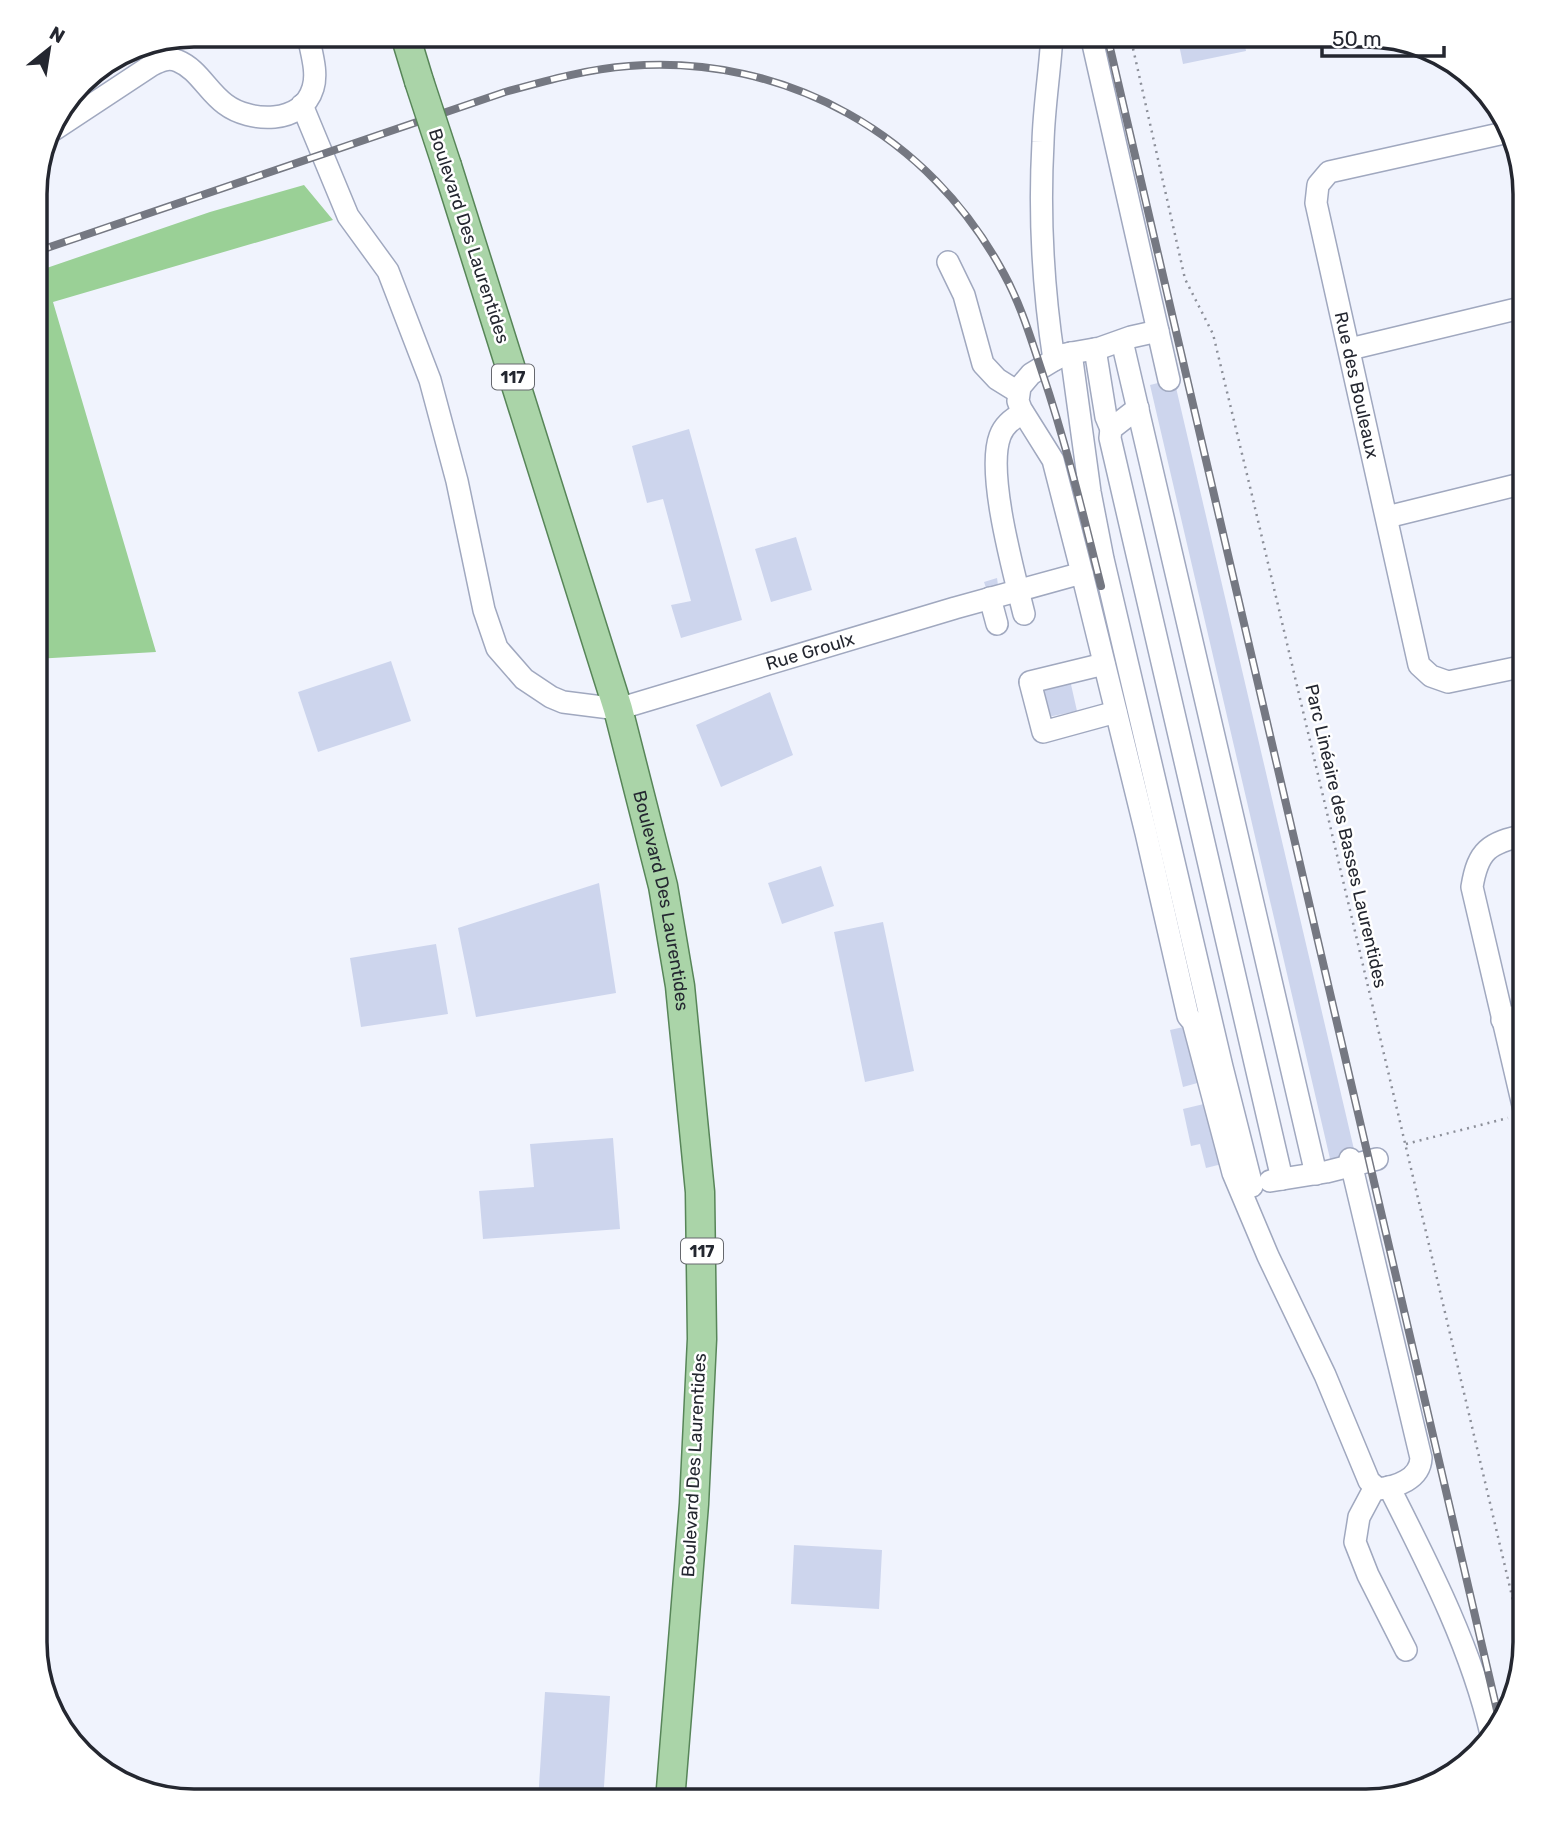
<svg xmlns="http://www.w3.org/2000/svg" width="1560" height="1836" viewBox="0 0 1560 1836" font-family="Rubik,sans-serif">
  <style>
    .green { fill: #9ad096 }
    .building { fill: #cdd5ed }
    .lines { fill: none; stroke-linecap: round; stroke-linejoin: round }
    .minor-casing { stroke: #a0a8bf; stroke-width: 24 }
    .major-casing { stroke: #578558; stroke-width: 31 }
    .path { stroke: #8c8f99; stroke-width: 2.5; stroke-dasharray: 2 5; stroke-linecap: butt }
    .minor { stroke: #fff; stroke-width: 21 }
    .major { stroke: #aad4a8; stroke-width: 28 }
    .rail-casing { stroke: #757882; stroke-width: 8 }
    .rail { stroke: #fff; stroke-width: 5; stroke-dasharray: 16; stroke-linecap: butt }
    .major-bridge-casing { stroke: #578558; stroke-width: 31; stroke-linecap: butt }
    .major-bridge { stroke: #aad4a8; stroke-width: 28 }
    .labels { text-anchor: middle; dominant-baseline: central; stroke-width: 5; stroke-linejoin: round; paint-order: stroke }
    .shield { fill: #fff; stroke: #66686e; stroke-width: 2 }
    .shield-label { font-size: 16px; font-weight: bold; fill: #242730 }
    .street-label { font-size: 18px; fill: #242730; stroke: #fff }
    .rim { fill: none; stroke: #242730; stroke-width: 3.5 }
  </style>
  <rect width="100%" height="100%" fill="#f0f3fd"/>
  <!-- green -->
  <path class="green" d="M304,185L333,220L53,302L156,652L35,659V272L210,212Z"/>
  <!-- building -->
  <path class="building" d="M1177,35H1243L1246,51L1183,64Z
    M1174,379L1356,1158L1331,1163L1150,385Z
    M689,429L742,620L681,638L671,605L691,601L663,499L647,503L632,446Z
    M796,537L812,590L771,602L755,549Z
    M997,578L998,585L986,588L984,582Z
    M391,661L411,721L318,752L298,692Z
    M1070,680L1077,711L1048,717L1042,686Z
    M770,692L793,755L721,787L696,725Z
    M821,866L834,906L782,924L768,883Z
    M599,883L616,993L476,1017L458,928Z
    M883,922L914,1071L865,1082L834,932Z
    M436,944L448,1014L361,1027L350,958Z
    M1188,1026L1201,1082L1183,1087L1170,1030Z
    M1208,1103L1222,1164L1206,1168L1200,1144L1191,1146L1183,1109Z
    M613,1138L620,1229L483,1239L479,1191L534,1187L530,1144Z
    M794,1545L882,1550L879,1609L791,1604Z
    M545,1692L610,1696L603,1801H538Z"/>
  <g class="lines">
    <!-- minor casing -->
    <g class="minor-casing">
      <g id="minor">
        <path d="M1052,35C1050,71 1044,106 1043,142C1039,214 1043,288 1054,360"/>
        <path d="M1091,35L1169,380"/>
        <path id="s1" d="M302,105L348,216L388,271L430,380L457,481L484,610L497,648L524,679L551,697L563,702L618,709L955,608L1082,573L1146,833L1188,1016L1193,1022L1233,1173L1268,1256L1325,1375L1369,1481L1378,1489C1397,1487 1420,1479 1421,1458L1350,1159"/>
        <path d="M49,133L152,65C160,61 168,57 178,61C198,69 208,92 225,104C250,123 302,125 313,88C318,72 311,52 308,35"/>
        <path id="s2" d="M1504,133L1329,172L1318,185L1316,203L1419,665L1431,676L1448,682L1525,666"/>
        <path d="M948,262L964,295L983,364L997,379L1018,392"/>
        <path d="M1122,341L1316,1174"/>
        <path d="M1095,349L1106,417L1111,429"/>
        <path d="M1350,349L1525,307"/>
        <path d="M1071,353L1090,492L1103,559L1222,1067L1252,1186"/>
        <path d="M1138,408L1111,429L1110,438L1282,1179"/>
        <path d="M1023,413C1013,418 1004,425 1000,436C986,473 1014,573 1024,614"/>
        <path d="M1387,517L1525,483"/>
        <path d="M1082,573L1053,460L1021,409L1018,401L1020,387L1031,374L1054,360L1066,354L1100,348L1131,337L1158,331"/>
        <path d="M990,598L997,624"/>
        <path d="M1104,664L1030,682L1043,732L1116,712"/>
        <path d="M1525,835C1489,843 1478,850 1472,887L1525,1114"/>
        <path d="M1502,1020L1525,1014"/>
        <path d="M1270,1181L1326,1172L1377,1159"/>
        <path d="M1375,1487L1359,1517L1355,1542L1368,1575L1406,1650"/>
        <path d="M1389,1487C1429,1566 1471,1647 1491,1734"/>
      </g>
    </g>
    <!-- major casing -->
    <g class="major-casing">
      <g id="major">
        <path d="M405,35L419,81"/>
        <path id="s3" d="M447,166L618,709L663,886L680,986L700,1192L702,1339L694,1504L670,1801"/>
      </g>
    </g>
    <!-- path -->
    <path class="path" d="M1130,35L1185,279L1213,334L1251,491L1524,1647
      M1406,1144L1508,1118"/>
    <!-- minor -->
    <use href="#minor" class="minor"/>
    <!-- major -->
    <use href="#major" class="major"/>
    <!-- rail casing -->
    <g class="rail-casing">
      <path id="rail" d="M1107,35L1500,1723
        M35,252L505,92C545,81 587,69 629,66C786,54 930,135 1004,274C1021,305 1031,339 1042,372C1066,443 1083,514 1101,586"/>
    </g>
    <!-- rail -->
    <use href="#rail" class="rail"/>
    <!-- major-bridge casing -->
    <g class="major-bridge-casing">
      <path id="major-bridge" d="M419,81L447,166"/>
    </g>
    <!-- major-bridge -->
    <use href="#major-bridge" class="major-bridge"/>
  </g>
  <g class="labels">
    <!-- shield labels -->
    <g class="shield">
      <rect x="492" y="364.5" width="42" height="25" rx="5"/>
      <rect x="681" y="1238.5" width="42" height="25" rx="5"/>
    </g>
    <g class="shield-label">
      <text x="513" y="377">117</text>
      <text x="702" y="1251">117</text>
    </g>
    <!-- street labels -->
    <g class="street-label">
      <text transform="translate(469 236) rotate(72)">Boulevard Des Laurentides</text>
      <text stroke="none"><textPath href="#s2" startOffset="401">Rue des Bouleaux</textPath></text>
      <text stroke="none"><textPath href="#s1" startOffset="924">Rue Groulx</textPath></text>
      <text transform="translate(1346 836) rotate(77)">Parc Linéaire des Basses Laurentides</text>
      <text stroke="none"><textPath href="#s3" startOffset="766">Boulevard Des Laurentides</textPath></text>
      <text transform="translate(694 1465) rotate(-87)">Boulevard Des Laurentides</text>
    </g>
  </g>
  <!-- crop -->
  <path d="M0 0H1560V1836H0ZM194 47H1366A147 147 0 0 1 1513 194V1642A147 147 0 0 1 1366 1789H194A147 147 0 0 1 47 1642V194A147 147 0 0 1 194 47Z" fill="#fff" fill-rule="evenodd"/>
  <path class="rim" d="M194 47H1366A147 147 0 0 1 1513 194V1642A147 147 0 0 1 1366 1789H194A147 147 0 0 1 47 1642V194A147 147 0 0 1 194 47Z"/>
  <!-- north arrow -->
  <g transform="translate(49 49) rotate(30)" stroke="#ffffff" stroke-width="5" paint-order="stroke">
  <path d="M0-5L12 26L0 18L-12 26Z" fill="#242730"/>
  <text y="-10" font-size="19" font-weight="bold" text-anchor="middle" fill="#242730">N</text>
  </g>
  <!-- scale -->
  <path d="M1322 46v10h122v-10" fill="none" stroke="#242730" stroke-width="3.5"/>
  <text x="1332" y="46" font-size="21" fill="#242730" stroke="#ffffff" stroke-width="5" paint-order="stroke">50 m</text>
</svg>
